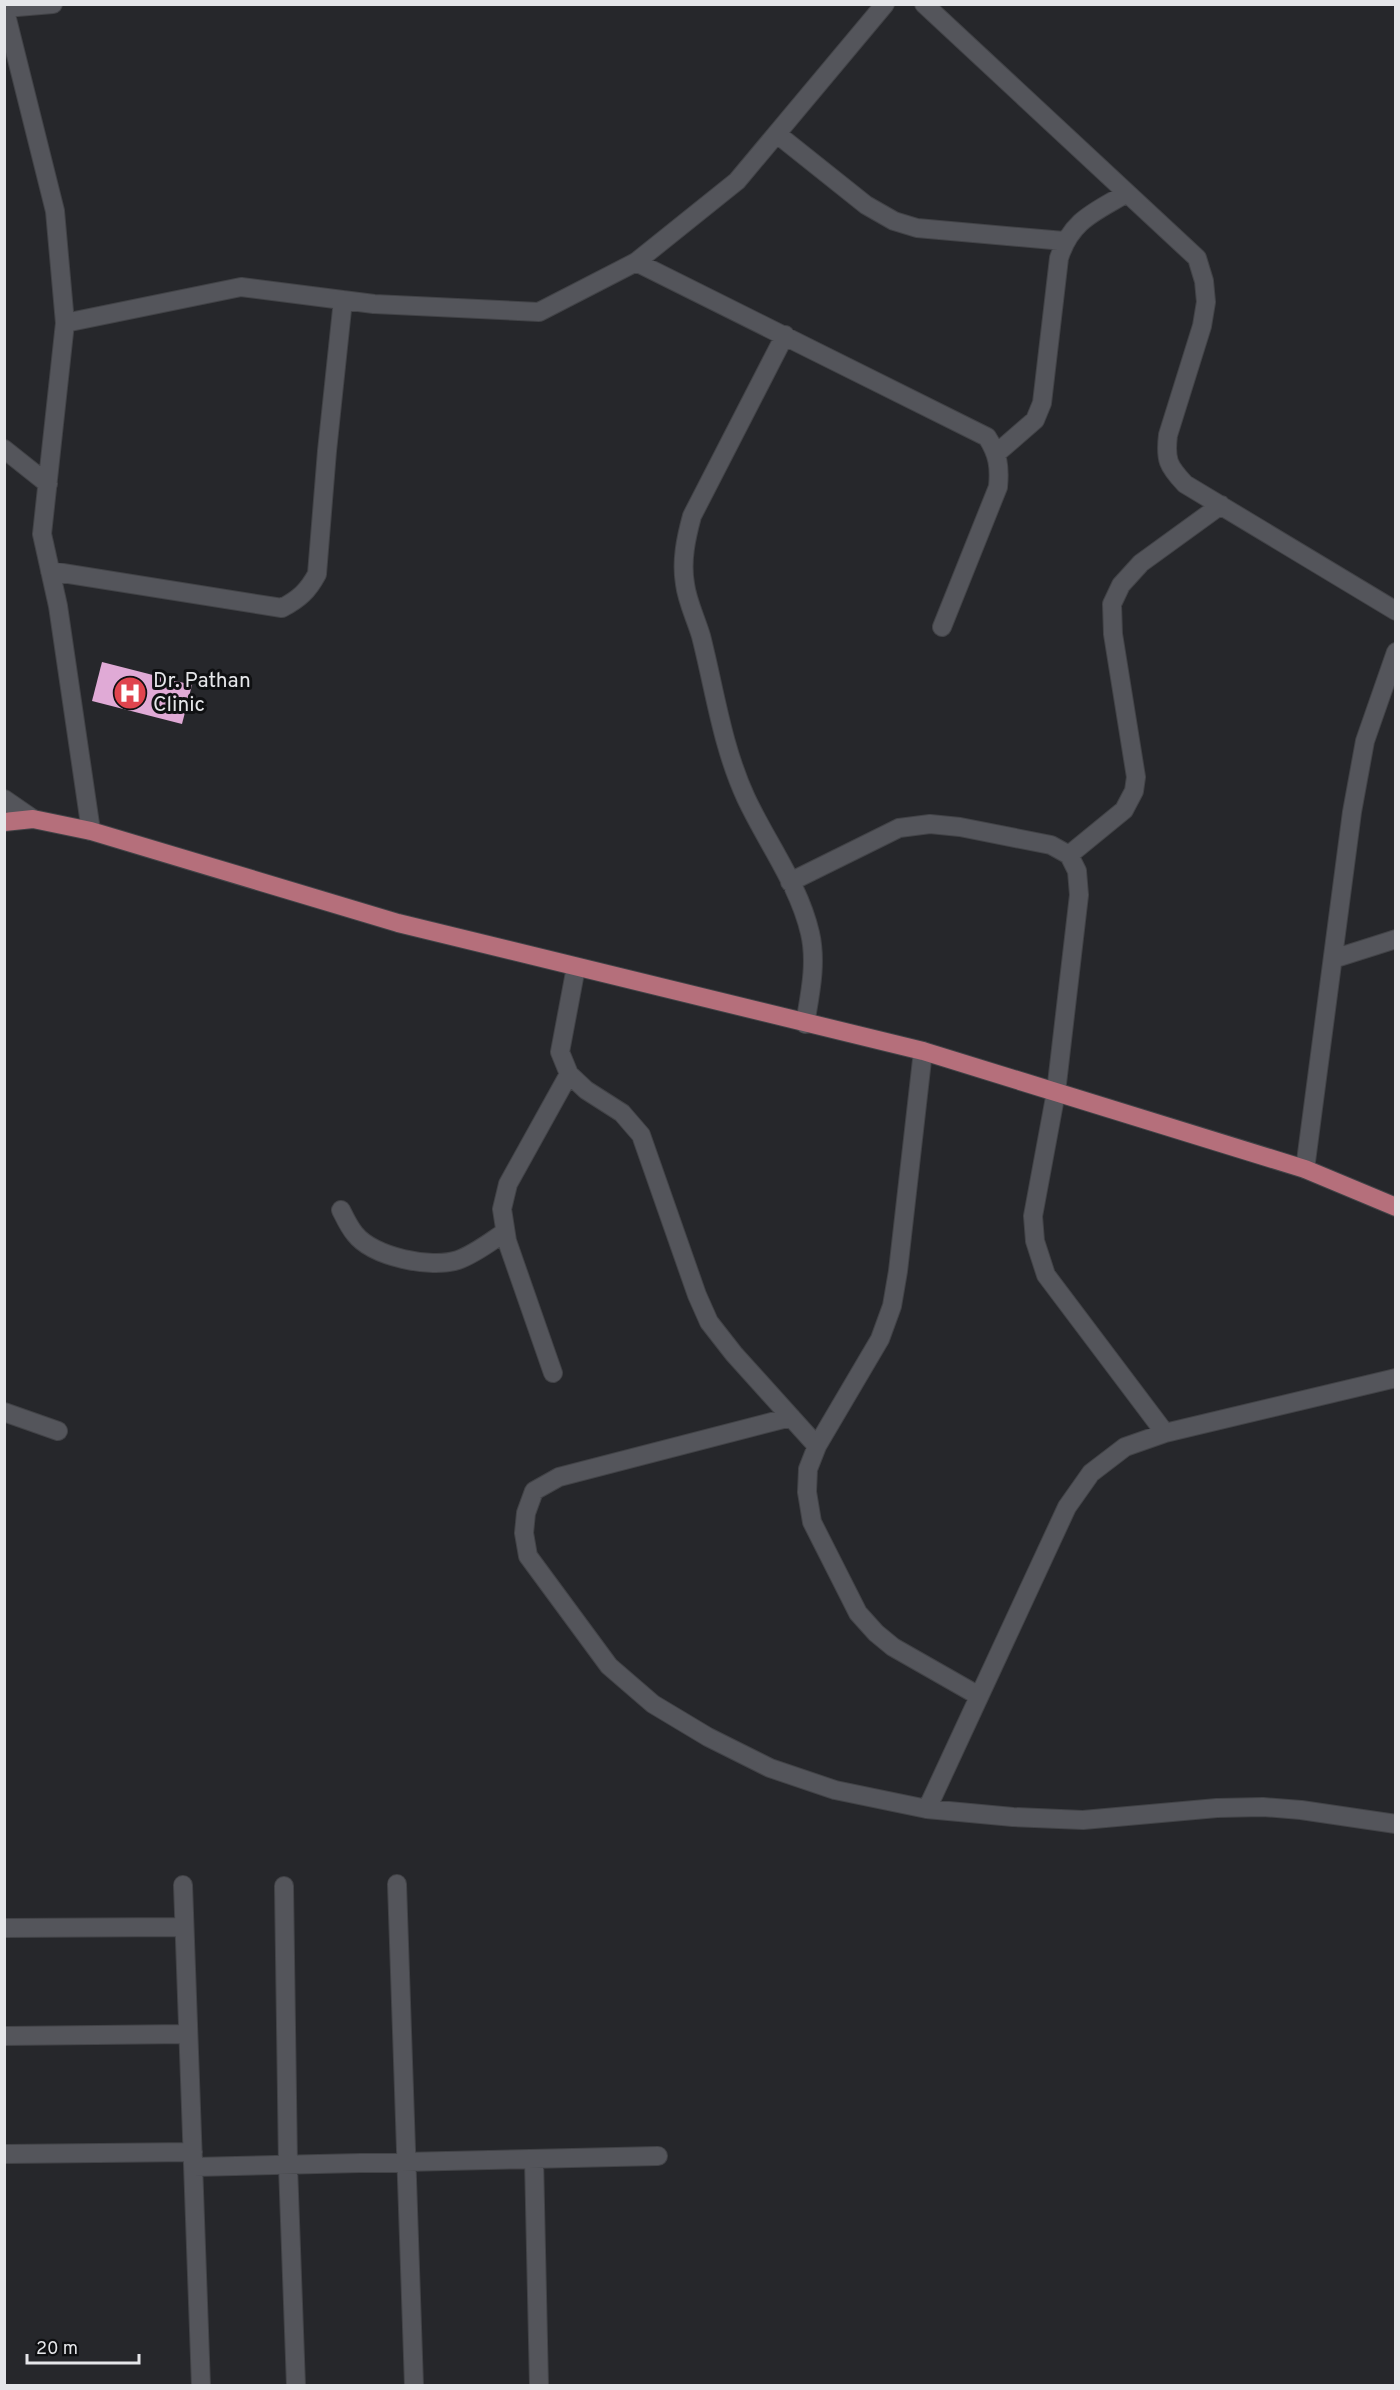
<svg xmlns="http://www.w3.org/2000/svg" width="1400" height="2390" viewBox="0 0 1400 2390" font-family="Overpass,sans-serif">
  <style>
    .building { fill: #e0aad6 }
    .lines { fill: none; stroke-linecap: round; stroke-linejoin: round }
    .street-casing { stroke: #424347; stroke-width: 20 }
    .primary-casing { stroke: #424347; stroke-width: 20 }
    .street { stroke: #54555b; stroke-width: 18 }
    .primary { stroke: #b56f7b; stroke-width: 18 }
    .labels { text-anchor: middle; dominant-baseline: central; stroke-width: 6; stroke-linejoin: round; paint-order: stroke }
    .poi-label { font-size: 21px; fill: #e5e6e9; stroke: #0f1012; text-anchor: start }
  </style>
  <rect width="100%" height="100%" fill="#26272b"/>
  <!-- building -->
  <path class="building" d="M102,662L192,685L182,724L92,701Z"/>
  <g class="lines">
    <!-- street casing -->
    <g class="street-casing">
      <path id="street" d="M924,4L1197,258L1204,281L1206,302L1202,326L1168,435C1165,460 1168,466 1185,484L1396,611
        M4,7L55,211L65,323L42,534L58,606L91,831
        M5,8L53,4
        M777,134L866,205L894,221L917,228L1064,241
        M636,262L987,437C998,454 1000,467 998,487L942,627
        M65,323L241,287L374,304L539,312L636,262L737,181L885,4
        M785,335L692,516C686,538 681,561 685,584C687,601 696,619 701,636C715,691 722,746 746,798C767,843 799,885 810,933C817,963 810,994 805,1024
        M4,449L48,484
        M997,453L1035,420L1042,403L1059,258C1071,220 1095,212 1127,193
        M50,571L282,608C299,599 308,591 317,574L327,451L343,300
        M4,799L33,819
        M1069,855L1124,810L1134,791L1136,777L1113,634L1112,604L1121,585L1141,563L1221,505
        M790,882L899,828L930,824L960,827L1051,845L1069,855L1077,871L1079,895L1056,1092L1033,1216L1035,1241L1046,1275L1165,1433
        M1333,959L1396,939
        M576,967L560,1052L569,1074L586,1090L622,1113L641,1135L697,1295L709,1322L734,1354L817,1446
        M923,1051L898,1271L892,1306L880,1339L817,1446L808,1469L807,1492L812,1522L858,1613L876,1633L893,1647L979,1696
        M1305,1169L1352,812L1365,741L1396,652
        M341,1210C345,1218 349,1227 355,1234C373,1257 431,1269 458,1260C475,1254 490,1242 505,1232
        M553,1373L507,1241L502,1209L508,1184L569,1074
        M4,1412L58,1431
        M791,1417L559,1477L534,1491L526,1513L524,1533L528,1556L609,1666L653,1704L708,1737L770,1768L835,1790L927,1809L1013,1817L1083,1820L1217,1808L1263,1807L1301,1810L1396,1824
        M927,1809L1067,1507L1091,1473L1125,1447L1165,1433L1396,1378
        M397,1884L414,2386
        M183,1885L201,2386
        M284,1886L288,2166L296,2386
        M4,1928L184,1927
        M4,2036L188,2034
        M4,2154L193,2152
        M534,2159L539,2386
        M194,2167L658,2156"/>
    </g>
    <!-- primary casing -->
    <g class="primary-casing">
      <path id="primary" d="M4,822L33,819L91,831L398,923L923,1051L1305,1169L1396,1207"/>
    </g>
    <!-- street -->
    <use href="#street" class="street"/>
    <!-- primary -->
    <use href="#primary" class="primary"/>
  </g>
  <!-- icons -->
  <defs>
    <g id="hospital-disc" transform="scale(1.725)"><circle r="9.5" fill="#e0444e" stroke="#0f1012"/><path d="M-5-5h3v3.5h4V-5h3V5h-3V1.5h-4V5h-3Z" fill="#fff"/></g>
  </defs>
  <g fill-rule="evenodd">
    <use href="#hospital-disc" x="130" y="693"/>
  </g>
  <g class="labels">
    <!-- poi labels -->
    <g class="poi-label">
      <text x="153" y="681">Dr. Pathan<tspan x="153" dy="24">Clinic</tspan></text>
    </g>
  </g>
  <!-- border -->
  <rect width="1400" height="2390" fill="none" stroke="#e5e6e9" stroke-width="12"/>
  <!-- scale -->
  <path d="M27 2354v9h112v-9" fill="none" stroke="#e5e6e9" stroke-width="3"/>
  <text x="36" y="2354" font-size="18" fill="#e5e6e9" stroke="#0f1012" stroke-width="4.5" paint-order="stroke">20 m</text>
</svg>
